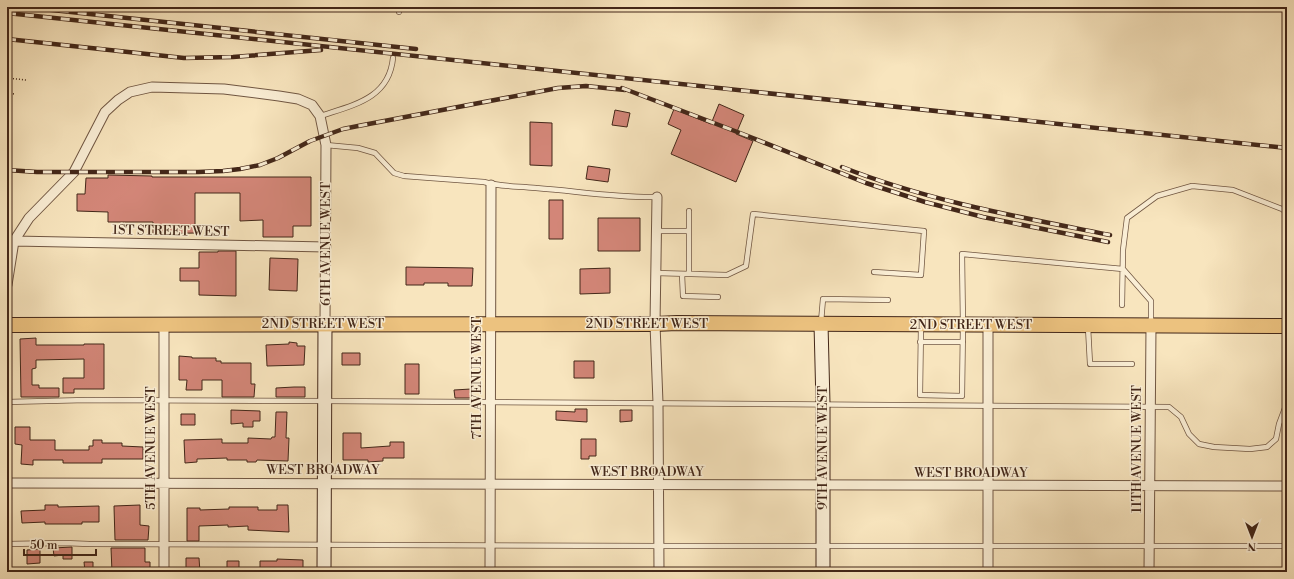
<svg xmlns="http://www.w3.org/2000/svg" width="1294" height="579" viewBox="0 0 1294 579" font-family="'Libre Bodoni',serif">
  <style>
    .building { fill: #d38678; stroke: #432719 }
    .lines { fill: none; stroke-linecap: round; stroke-linejoin: round }
    .lane-casing { stroke: #705642; stroke-width: 6 }
    .street-casing { stroke: #705642; stroke-width: 11 }
    .secondary-casing { stroke: #432719; stroke-width: 15 }
    .primary-casing { stroke: #432719; stroke-width: 16 }
    .path { stroke: #432719; stroke-width: 1.5; stroke-dasharray: 1 2; stroke-linecap: butt }
    .lane { stroke: #faeed5; stroke-width: 4.5 }
    .street { stroke: #faeed5; stroke-width: 9 }
    .secondary { stroke: #faeed5; stroke-width: 13 }
    .primary { stroke: #ecc27f; stroke-width: 14 }
    .rail-casing { stroke: #432719; stroke-width: 4.5 }
    .rail { stroke: #faeed5; stroke-width: 3; stroke-dasharray: 9; stroke-linecap: butt }
    .labels { text-anchor: middle; dominant-baseline: central; stroke-width: 3; stroke-linejoin: round; paint-order: stroke }
    .street-label { font-size: 13px; fill: #432719; stroke: #faeed5 }
  </style>
  <rect width="100%" height="100%" fill="#f8e5be"/>
  <filter id="stains"><feTurbulence type="fractalNoise" baseFrequency=".005" numOctaves="4"/><feColorMatrix values="0 0 0 0 .2 0 0 0 0 .09 0 0 0 0 .02 0 0 0 .5 -.17"/></filter>
  <radialGradient id="worn" r=".72"><stop offset=".6" stop-color="#630" stop-opacity="0"/><stop offset="1" stop-color="#630" stop-opacity=".3"/></radialGradient>
  <!-- building -->
  <path class="building" d="M719,104L744,115L736,134L753,141L736,182L671,154L681,130L668,124L674,109L711,124Z
    M615,110L630,113L627,127L612,125Z
    M530,122L552,123V166L530,165Z
    M588,166L610,169L608,182L586,179Z
    M108,175L152,176V177H311V226H293V237H263V220L240,221V193H195V233L153,234V222H108V212L77,211V194H85L86,178H108Z
    M549,200H563V239H549Z
    M598,218H640V251H598Z
    M218,251H236V296L199,295V281H180V268H199V252H218Z
    M270,258L298,259L297,291L269,290Z
    M406,267L473,268L472,286H448V283H424V285H406Z
    M610,268V293L580,294V269Z
    M36,338V345H84V344H104V389H74V393H63V378H84V359L36,360V368L32,369V385H39V388H59V397H21L20,339Z
    M289,342L297,343V346H305L304,365L267,366L266,345L289,344Z
    M342,353H360V365H342Z
    M179,356L192,357V358H216V361H221V363H251V384H255L254,397H222V380H202V390H186L187,380H179Z
    M574,361H594V378H574Z
    M405,364H419V394H405Z
    M294,387H305V397H276V388Z
    M471,389V398H455L454,390Z
    M575,409H587V422L556,420V411L575,412Z
    M231,410L260,411V421H253V427H243V423L231,424Z
    M620,410H632V421L620,422Z
    M276,412H287L286,438H289L288,461L257,460L256,462H247V460H227V458L197,459V462L185,463L184,440L222,439V443H248V438L271,439L272,437H275Z
    M181,414H195V425H181Z
    M15,427H30V440H55V450H89V446H93V440H102V443H122V446L143,447V459H102V463H63V460H33V465L21,464L22,445L15,444Z
    M343,433H361V448L390,446V442H404V458H383V461L368,462V460H343Z
    M581,439H596V456H589V459H581Z
    M45,505H58V507L99,506V522H82V524H45V522L22,523L21,511L45,510Z
    M140,505V525L149,526L148,540H115L114,506Z
    M277,505H288L289,532L248,530V526L228,527V525L199,526V541H187V508H200V510L229,509V507H258V510H277Z
    M72,547V559H63V555L54,556L53,548Z
    M111,548H145V562H150V572H112Z
    M40,549V563L27,564V550Z
    M186,558H199L200,572H186Z
    M277,559L303,560V572H260V561H277Z
    M227,561H239V572H227Z
    M84,562H93V572H85Z"/>
  <g class="lines">
    <!-- lane casing -->
    <g class="lane-casing">
      <path id="lane" d="M399,12L400,7
        M320,116C353,105 389,99 393,58
        M326,145L358,148L375,153L394,173L404,176L484,182C501,187 519,186 536,188C577,191 616,198 657,197
        M656,231H689V274
        M689,231V211
        M656,273L727,275L746,266L753,214L924,231L921,275L874,272
        M682,274L683,296L718,297
        M1122,305L1123,250L1127,218L1157,196L1192,186L1233,190L1282,209L1287,213
        M821,322L823,299L888,300
        M921,326L920,395L962,396L963,325L962,254L1123,269L1151,301V324
        M1088,327L1090,364H1132
        M920,342H963
        M7,402L87,400L325,401L1169,407L1181,417L1189,434L1199,444L1214,447L1250,449L1267,447L1276,439L1279,424L1285,408H1287
        M7,544L64,543L89,544L659,546H1287"/>
    </g>
    <!-- street casing -->
    <g class="street-casing">
      <path id="street" d="M657,197L655,324L658,403L659,572
        M14,241L326,247
        M7,285L14,241L29,218L74,172L105,112L118,100L130,92L152,87L224,89L279,96L298,99L312,105L320,116L326,145L325,324
        M7,483L1287,486
        M164,572V324
        M490,572L491,185
        M988,572V325
        M1149,572L1151,326"/>
    </g>
    <!-- secondary casing -->
    <g class="secondary-casing">
      <path id="secondary" d="M821,324L823,404V572
        M324,572L325,324"/>
    </g>
    <!-- primary casing -->
    <g class="primary-casing">
      <path id="primary" d="M7,325L655,324L677,323L1287,326"/>
    </g>
    <!-- path -->
    <path class="path" d="M7,78L26,80
      M7,93L14,94"/>
    <!-- lane -->
    <use href="#lane" class="lane"/>
    <!-- street -->
    <use href="#street" class="street"/>
    <!-- secondary -->
    <use href="#secondary" class="secondary"/>
    <!-- primary -->
    <use href="#primary" class="primary"/>
    <!-- rail casing -->
    <g class="rail-casing">
      <path id="rail" d="M24,7L416,49
        M7,13L1287,148
        M7,39L184,58L233,57L321,50
        M622,88L740,133L866,183L925,202L983,217L1108,242
        M842,167C928,201 1019,217 1110,235
        M7,170L37,172H198L223,171L240,169L260,165L278,158L310,141L343,129L358,126L558,88L586,86L625,90"/>
    </g>
    <!-- rail -->
    <use href="#rail" class="rail"/>
  </g>
  <g class="labels">
    <!-- street labels -->
    <g class="street-label">
      <text transform="translate(171 231) rotate(1)">1ST STREET WEST</text>
      <text transform="translate(326 244) rotate(-90)">6TH AVENUE WEST</text>
      <text x="323" y="324">2ND STREET WEST</text>
      <text x="647" y="324">2ND STREET WEST</text>
      <text x="971" y="325">2ND STREET WEST</text>
      <text transform="translate(477 378) rotate(-90)">7TH AVENUE WEST</text>
      <text transform="translate(151 448) rotate(-90)">5TH AVENUE WEST</text>
      <text transform="translate(823 448) rotate(-90)">9TH AVENUE WEST</text>
      <text transform="translate(1137 449) rotate(-90)">11TH AVENUE WEST</text>
      <text x="323" y="470">WEST BROADWAY</text>
      <text x="647" y="472">WEST BROADWAY</text>
      <text x="971" y="473">WEST BROADWAY</text>
    </g>
  </g>
  <!-- margin -->
  <rect width="1294" height="579" fill="none" stroke="#f8e5be" stroke-width="24"/>
  <rect x="8" y="8" width="1278" height="563" fill="none" stroke="#432719" stroke-width="2"/>
  <rect x="12" y="12" width="1270" height="555" fill="none" stroke="#432719"/>
  <!-- north arrow -->
  <g transform="translate(1252 537) rotate(180)" stroke="#faeed5" stroke-width="3" paint-order="stroke">
  <path d="M0-3L7 15L0 10L-7 15Z" fill="#432719"/>
  <text y="-6" font-size="11" font-weight="bold" text-anchor="middle" fill="#432719">N</text>
  </g>
  <!-- scale -->
  <path d="M24 549v6h72v-6" fill="none" stroke="#432719" stroke-width="2"/>
  <text x="30" y="549" font-size="12" fill="#432719" stroke="#faeed5" stroke-width="3" paint-order="stroke">50 m</text>
  <rect width="100%" height="100%" filter="url(#stains)"/>
  <rect width="100%" height="100%" fill="url(#worn)"/>
</svg>
